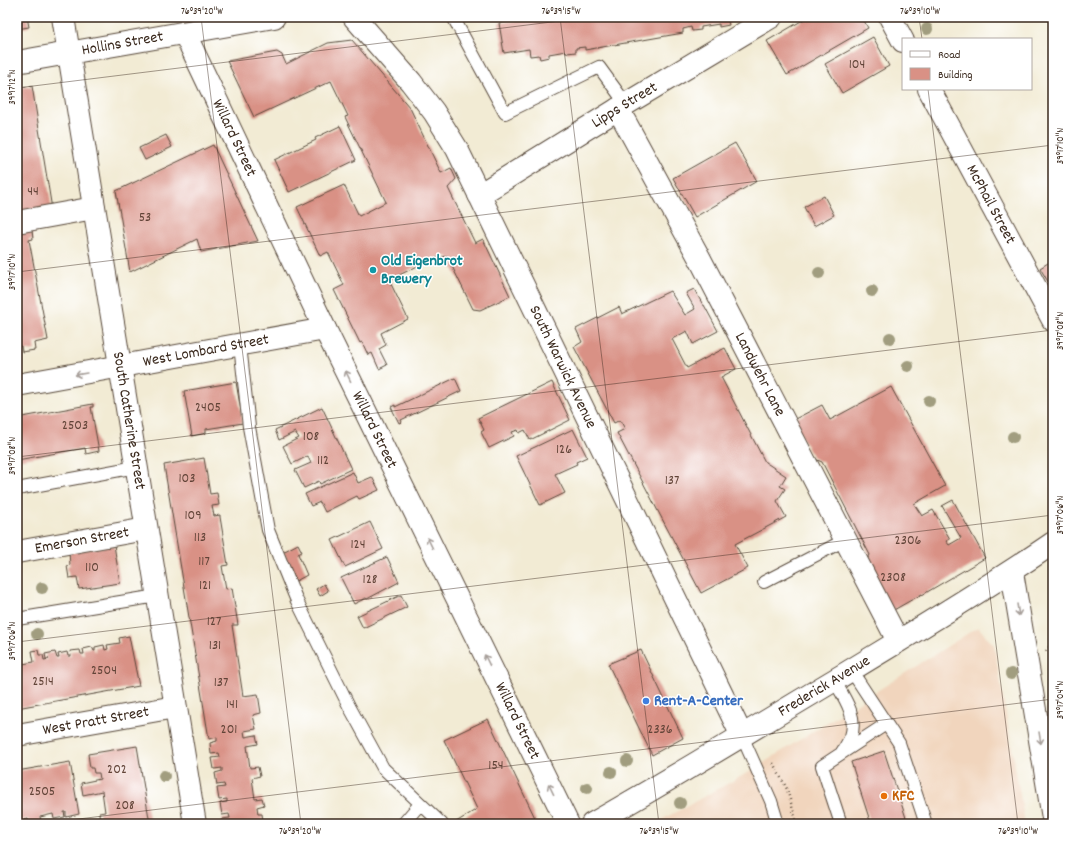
<svg xmlns="http://www.w3.org/2000/svg" width="1070" height="841" viewBox="0 0 1070 841" font-family="Dekko,sans-serif">
  <style>
    .built { fill: #f1d5bd }
    .building { fill: #d99185 }
    .lines { fill: none; stroke-linecap: round; stroke-linejoin: round }
    .lane-casing { stroke: #564739; stroke-width: 14 }
    .street-casing { stroke: #564739; stroke-width: 24 }
    .primary-casing { stroke: #564739; stroke-width: 24 }
    .path { stroke: #564739; stroke-width: 2.5; stroke-dasharray: 1 3; stroke-linecap: butt }
    .lane { stroke: #fff; stroke-width: 12 }
    .street { stroke: #fff; stroke-width: 22 }
    .primary { stroke: #fff; stroke-width: 22 }
    .tree { fill: #a19d7f }
    .oneway { stroke: #a79f9a }
    .ticks { fill: none; stroke: #3b2a1e; stroke-width: 1; stroke-opacity: 0.45 }
    .culture-dot { fill: #0f9aa8; stroke: #fff; stroke-width: 1.5 }
    .shop-dot { fill: #3f7fe0; stroke: #fff; stroke-width: 1.5 }
    .food-dot { fill: #e8710a; stroke: #fff; stroke-width: 1.5 }
    .labels { text-anchor: middle; dominant-baseline: central; stroke-width: 3; stroke-linejoin: round; paint-order: stroke }
    .number-label { font-size: 14px; fill: #624438 }
    .street-label { font-size: 16px; fill: #3b2a1e; stroke: #fff }
    .culture-label { font-size: 16px; font-weight: bold; fill: #0d838f; stroke: #fff; text-anchor: start }
    .shop-label { font-size: 16px; font-weight: bold; fill: #366cbe; stroke: #fff; text-anchor: start }
    .food-label { font-size: 16px; font-weight: bold; fill: #c56008; stroke: #fff; text-anchor: start }
    .neatline { fill: none; stroke: #3b2a1e; stroke-width: 1.5 }
    .ticks-label { font-size: 10px; text-anchor: middle; fill: #3b2a1e }
  </style>
  <rect width="100%" height="100%" fill="#fff"/>
  <filter id="ink" filterUnits="userSpaceOnUse"><feTurbulence type="fractalNoise" baseFrequency=".025" numOctaves="2"/><feDisplacementMap in="SourceGraphic" scale="8" xChannelSelector="R" yChannelSelector="G"/><feConvolveMatrix kernelMatrix="1 2 1 2 8 2 1 2 1" color-interpolation-filters="sRGB"/></filter>
  <filter id="wash" filterUnits="userSpaceOnUse"><feTurbulence type="fractalNoise" baseFrequency=".012" numOctaves="4" result="noise"/><feDisplacementMap in="SourceGraphic" scale="16" xChannelSelector="R" yChannelSelector="G"/><feGaussianBlur stdDeviation="0.9" result="paint"/><feColorMatrix in="noise" values="0 0 0 0 0 0 0 0 0 0 0 0 0 0 0 0 0 1.4 0 .05"/><feComposite in="paint" operator="in"/></filter>
  <g filter="url(#wash)">
    <rect width="100%" height="100%" fill="#f2ebd4"/>
    <!-- built -->
    <path class="built" d="M978,627L994,645L1025,824H654L749,772Z"/>
    <g id="blocks">
      <!-- building -->
      <path class="building" d="M17,17H27L29,27L17,29Z
        M523,17H736V19L728,21L729,25L719,27V24L701,27V30L692,31L691,27L683,29V33L585,50V47L576,48V52L567,53L566,51L549,54V57L540,59L539,55L530,56L529,49L504,53L499,23L524,19Z
        M808,17H862L868,28L787,75L767,41Z
        M873,37L889,66L842,93L825,64Z
        M352,40L410,108L441,173L451,168L456,179L448,188L475,243L483,239L510,296L480,310L473,309L447,256L432,259L389,280L408,319L381,333L386,345L379,349L387,365L379,369L372,353L368,355L362,342L360,343L334,290L344,285L328,252L320,256L297,207L344,185L359,216L386,202L345,117L348,116L331,81L254,117L227,61L277,52L282,55L286,64L328,43Z
        M32,86L52,209L17,214V88Z
        M340,126L356,160L289,192L274,160L316,140L315,138Z
        M166,135L172,147L145,160L139,148Z
        M735,143L757,181L695,217L673,178Z
        M213,145L258,241L201,252L197,239L130,272L116,191Z
        M824,196L834,215L814,226L804,207Z
        M32,230L33,239L29,240L48,340L34,343L35,350L22,352L21,346L17,347V233Z
        M1053,260V290L1040,268Z
        M694,289L703,305H704L718,331L693,344L687,331L672,339L687,368L725,348L736,369L721,377L765,462L786,476L780,486L785,489L777,501L786,517L735,544L748,568L701,593L617,433L625,429L620,420L614,423L574,347L582,342L576,329L619,307L622,314L670,291L685,315L695,309L686,293Z
        M455,378L461,391L401,420L402,422L399,423L391,407L395,405V407Z
        M236,382L243,423L206,429V433L192,436L184,391Z
        M552,382L570,420L530,440L525,430L519,433L518,430L512,432L514,436L489,448L481,432L484,430L478,418Z
        M891,387L945,486L914,504L922,516L933,510L950,539L946,541L949,545L961,538L942,506L953,500L985,558L922,595V594L892,611L865,562L870,555L822,462L813,458L793,420L822,405L830,420Z
        M93,404V407H91L99,451L86,454L85,448L17,460V418Z
        M322,407L351,469L320,484L319,481L304,488L295,470L311,463L309,459L308,456L292,464L283,446L299,438L295,432L279,440L275,430Z
        M573,429L587,457L576,462L577,464L555,474L565,493L540,505L516,456Z
        M204,458L210,494L217,493L219,505L212,506L214,516L220,515V517L228,565L222,566L226,589L232,588L238,625H232L243,696L258,694L261,713L253,715L256,729L244,731L245,737L256,735L258,744L247,746L250,768L258,767L260,776L252,778L255,799L262,798L264,805L257,807L258,814H262L263,822L259,823V824H223L222,819L230,818L229,814L222,815L220,803L227,802V799L219,800L217,788L225,787L224,784L217,785L215,773L222,771V768L214,769L212,758L220,757L219,753L211,754L210,743L217,741V737L209,739L164,465Z
        M353,472L358,483L372,477L379,490L359,499L357,496L325,512L320,502L311,506L305,494Z
        M370,522L383,549L345,567L332,540Z
        M298,544L302,552L298,554L307,575L296,581L283,552Z
        M114,545L120,583L79,589L77,577L69,578L67,566L70,565L69,552Z
        M387,557L399,582L367,599L366,598L354,604L341,578Z
        M324,584L328,591L320,596L316,589Z
        M401,595L407,607L363,628L357,616Z
        M129,636L139,686L17,708V665L34,662L32,651L38,650L39,655H43L44,660L49,659H46L45,654L55,652L57,658H59L58,654L67,652L68,656H71L70,651L80,650L81,654H84L83,649L92,647L94,651H95V647L104,645L105,650L108,649L107,645L120,643L119,638Z
        M641,650L683,738L652,755L608,664Z
        M488,719L537,822L535,824H453L477,809L444,740Z
        M137,746L150,824H100L99,813L105,812L102,791L83,795L81,783L100,779L99,773H94L93,768H90L88,754Z
        M884,751L908,824H871L851,762Z
        M70,762L79,814L66,817V812H64L65,817L54,819L53,814L40,817L41,822L32,824H29L28,819L17,821V771Z"/>
    </g>
  </g>
  <g filter="url(#ink)">
    <use href="#blocks" fill-opacity="0" stroke="#564739" stroke-width="1"/>
    <g class="lines">
      <!-- lane casing -->
      <g class="lane-casing">
        <path id="lane" d="M453,17L505,113L599,67L626,104
          M240,345L249,427L268,530L297,601L349,706L383,768L442,824
          M17,489L136,467
          M764,582L845,540
          M17,619L157,596
          M851,670L899,743L926,824
          M834,680C843,696 858,716 851,736C849,741 845,747 842,752
          M742,736L771,801L778,824
          M403,824L420,804
          M841,824L822,766L886,724"/>
      </g>
      <!-- street casing -->
      <g class="street-casing">
        <g id="street">
          <path id="s1" d="M63,17L195,824"/>
          <path id="s2" d="M354,17L411,82L434,112L457,149L742,736"/>
          <path d="M890,17L903,41"/>
          <path id="s3" d="M185,34L325,329L568,824"/>
          <path id="s4" d="M17,62L274,17"/>
          <path id="s5" d="M929,89L1053,320"/>
          <path id="s6" d="M618,109L700,259L898,641"/>
          <path id="s7" d="M479,195L626,104L771,17"/>
          <path d="M17,222L94,208"/>
          <path id="s8" d="M17,385L325,329"/>
          <path id="s9" d="M17,552L146,529"/>
          <path d="M1012,572L1053,818"/>
          <path id="s10" d="M17,735L175,707"/>
        </g>
      </g>
      <!-- primary casing -->
      <g class="primary-casing">
        <g id="primary">
          <path id="s11" d="M592,824C675,777 756,727 838,678C910,634 983,591 1053,543"/>
        </g>
      </g>
      <!-- path -->
      <path class="path" d="M1046,651L1053,642
        M773,763L787,789L797,824"/>
      <!-- lane -->
      <use href="#lane" class="lane"/>
      <!-- street -->
      <use href="#street" class="street"/>
      <!-- primary -->
      <use href="#primary" class="primary"/>
    </g>
    <!-- trees -->
    <g class="tree">
      <circle cx="927" cy="29" r="6"/>
      <circle cx="819" cy="273" r="6"/>
      <circle cx="872" cy="291" r="6"/>
      <circle cx="890" cy="338" r="6"/>
      <circle cx="908" cy="366" r="6"/>
      <circle cx="929" cy="401" r="6"/>
      <circle cx="1013" cy="437" r="6"/>
      <circle cx="42" cy="588" r="6"/>
      <circle cx="37" cy="634" r="6"/>
      <circle cx="1011" cy="674" r="6"/>
      <circle cx="627" cy="761" r="6"/>
      <circle cx="611" cy="772" r="6"/>
      <circle cx="164" cy="776" r="6"/>
      <circle cx="587" cy="788" r="6"/>
      <circle cx="680" cy="803" r="6"/>
    </g>
    <!-- one-way arrows -->
    <defs><path id="oneway-shaft" d="M-6 0H5M1.5-3L5.5 0L1.5 3" fill="none" stroke-width="1.6" stroke-linecap="round" stroke-linejoin="round"/></defs>
    <g class="oneway">
      <use href="#oneway-shaft" transform="translate(81 374) rotate(170)"/>
      <use href="#oneway-shaft" transform="translate(348 376) rotate(-116)"/>
      <use href="#oneway-shaft" transform="translate(430 543) rotate(-116)"/>
      <use href="#oneway-shaft" transform="translate(1018 610) rotate(81)"/>
      <use href="#oneway-shaft" transform="translate(487 660) rotate(-116)"/>
      <use href="#oneway-shaft" transform="translate(1040 738) rotate(81)"/>
      <use href="#oneway-shaft" transform="translate(551 789) rotate(-116)"/>
    </g>
  </g>
  <!-- ticks -->
  <path class="ticks" d="M201,17L301,824M560,17L659,824M919,17L922,39M17,88L592,17M928,89L1018,824M17,272L1053,145M17,457L1053,330M17,642L1053,515M38,824L1053,699"/>
  <!-- markers -->
  <circle class="culture-dot" cx="373" cy="270" r="4"/>
  <circle class="shop-dot" cx="646" cy="701" r="4"/>
  <circle class="food-dot" cx="884" cy="796" r="4"/>
  <g class="labels">
    <!-- number labels -->
    <g class="number-label">
      <text x="857" y="65">104</text>
      <text x="33" y="192">44</text>
      <text x="145" y="218">53</text>
      <text x="208" y="408">2405</text>
      <text x="75" y="426">2503</text>
      <text x="311" y="437">108</text>
      <text x="564" y="450">126</text>
      <text x="323" y="461">112</text>
      <text x="187" y="479">103</text>
      <text x="672" y="481">137</text>
      <text x="193" y="516">109</text>
      <text x="200" y="538">113</text>
      <text x="908" y="541">2306</text>
      <text x="358" y="545">124</text>
      <text x="204" y="562">117</text>
      <text x="92" y="568">110</text>
      <text x="893" y="578">2308</text>
      <text x="370" y="580">128</text>
      <text x="205" y="586">121</text>
      <text x="214" y="622">127</text>
      <text x="215" y="646">131</text>
      <text x="104" y="671">2504</text>
      <text x="43" y="682">2514</text>
      <text x="221" y="683">137</text>
      <text x="232" y="705">141</text>
      <text x="229" y="730">201</text>
      <text x="660" y="730">2336</text>
      <text x="496" y="766">154</text>
      <text x="117" y="770">202</text>
      <text x="42" y="792">2505</text>
      <text x="125" y="806">208</text>
    </g>
    <!-- street labels -->
    <g class="street-label">
      <text stroke="none"><textPath href="#s4" startOffset="107">Hollins Street</textPath></text>
      <text stroke="none"><textPath href="#s7" startOffset="171">Lipps Street</textPath></text>
      <text stroke="none"><textPath href="#s3" startOffset="115">Willard Street</textPath></text>
      <text stroke="none"><textPath href="#s5" startOffset="131">McPhail Street</textPath></text>
      <text stroke="none"><textPath href="#s8" startOffset="192">West Lombard Street</textPath></text>
      <text stroke="none"><textPath href="#s2" startOffset="410">South Warwick Avenue</textPath></text>
      <text stroke="none"><textPath href="#s6" startOffset="301">Landwehr Lane</textPath></text>
      <text stroke="none"><textPath href="#s1" startOffset="409">South Catherine Street</textPath></text>
      <text stroke="none"><textPath href="#s3" startOffset="439">Willard Street</textPath></text>
      <text stroke="none"><textPath href="#s9" startOffset="66">Emerson Street</textPath></text>
      <text stroke="none"><textPath href="#s11" startOffset="270">Frederick Avenue</textPath></text>
      <text stroke="none"><textPath href="#s10" startOffset="80">West Pratt Street</textPath></text>
      <text stroke="none"><textPath href="#s3" startOffset="763">Willard Street</textPath></text>
    </g>
    <!-- culture labels -->
    <g class="culture-label">
      <text x="381" y="261">Old Eigenbrot<tspan x="381" dy="18">Brewery</tspan></text>
    </g>
    <!-- shop labels -->
    <g class="shop-label">
      <text x="654" y="701">Rent-A-Center</text>
    </g>
    <!-- food labels -->
    <g class="food-label">
      <text x="892" y="796">KFC</text>
    </g>
  </g>
  <!-- margin -->
  <rect width="1070" height="841" fill="none" stroke="#fff" stroke-width="44"/>
  <!-- legend -->
  <rect x="902" y="38" width="130" height="52" fill="#ffffff" stroke="#b1aaa5"/>
  <rect x="910" y="51" width="20" height="6" fill="#ffffff" stroke="#b1aaa5"/>
  <text x="938" y="58" font-size="12" fill="#3b2a1e">Road</text>
  <rect x="910" y="68" width="20" height="12" fill="#d99185" stroke="#b1aaa5"/>
  <text x="938" y="78" font-size="12" fill="#3b2a1e">Building</text>
  <rect x="22" y="22" width="1026" height="797" class="neatline"/>
  <g class="ticks-label">
    <text x="202" y="14">76°39'20"W</text>
    <text x="561" y="14">76°39'15"W</text>
    <text x="920" y="14">76°39'10"W</text>
    <text transform="translate(11 87) rotate(-90)" y="4">39°17'12"N</text>
    <text transform="translate(1059 146) rotate(-90)" y="4">39°17'10"N</text>
    <text transform="translate(11 272) rotate(-90)" y="4">39°17'10"N</text>
    <text transform="translate(1059 331) rotate(-90)" y="4">39°17'08"N</text>
    <text transform="translate(11 456) rotate(-90)" y="4">39°17'08"N</text>
    <text transform="translate(1059 515) rotate(-90)" y="4">39°17'06"N</text>
    <text transform="translate(11 641) rotate(-90)" y="4">39°17'06"N</text>
    <text transform="translate(1059 700) rotate(-90)" y="4">39°17'04"N</text>
    <text x="300" y="834">76°39'20"W</text>
    <text x="659" y="834">76°39'15"W</text>
    <text x="1018" y="834">76°39'10"W</text>
  </g>
</svg>
